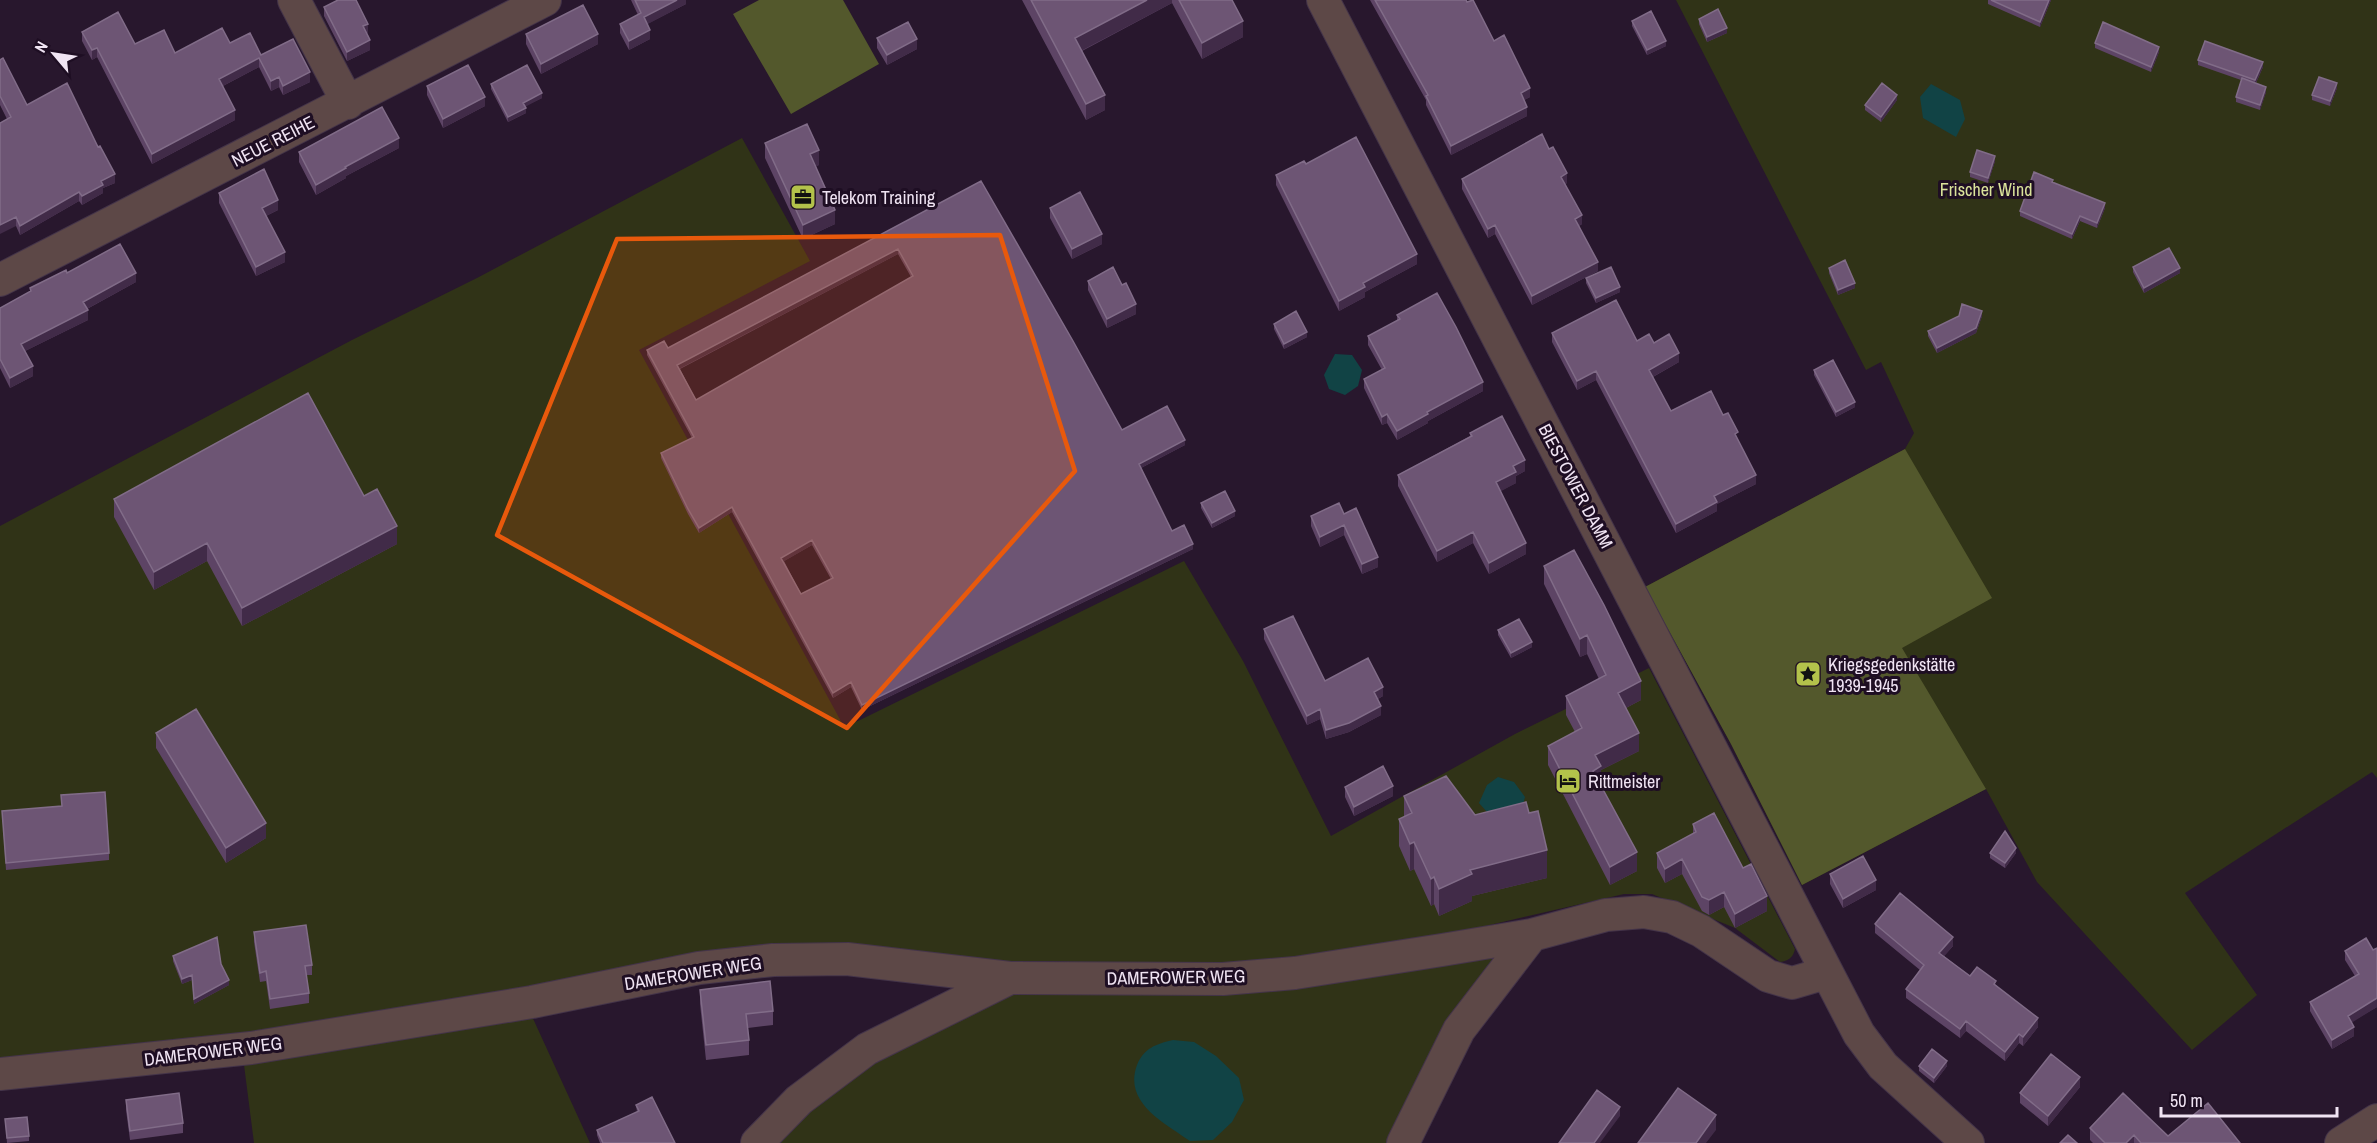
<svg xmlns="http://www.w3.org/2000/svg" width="2377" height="1143" viewBox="0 0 2377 1143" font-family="'Archivo Narrow',sans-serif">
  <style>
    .green { fill: #303317 }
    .forest { fill: #53582c }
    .water { fill: #114345 }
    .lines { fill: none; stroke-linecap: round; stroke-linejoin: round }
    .minor-casing { stroke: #443449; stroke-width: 34 }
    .minor { stroke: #5d4847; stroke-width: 32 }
    .wall { fill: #5d4465; fill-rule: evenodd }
    .shaded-wall { fill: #412b48 }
    .building { fill: #6d5574; stroke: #816c88; stroke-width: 1.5; fill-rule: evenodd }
    .marked { fill: #e8590c; fill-opacity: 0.2; stroke: #e8590c; stroke-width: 4.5; stroke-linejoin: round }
    .labels { text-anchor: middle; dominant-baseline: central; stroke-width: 6; stroke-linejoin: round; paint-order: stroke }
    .street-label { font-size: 18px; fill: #f0e4f3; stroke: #1e0e23 }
    .park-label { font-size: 18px; fill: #dae39a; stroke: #1e0e23 }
    .poi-label { font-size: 18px; fill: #f0e4f3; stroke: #1e0e23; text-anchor: start }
  </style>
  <rect width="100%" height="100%" fill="#28172d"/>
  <!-- green -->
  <path class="green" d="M1676,0H2377V778L2372,772L2185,893L2257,995L2192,1050L2037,882L1986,789L1802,885L1731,744L1645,587L1905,449L1914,433L1881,362L1866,370Z
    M742,138L810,261L639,350L843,725L858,721L1184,561L1243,661L1331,836L1515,734L1649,668L1795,949C1793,958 1788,961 1780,962L1735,928L1652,894H1624L1481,927V930L1223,969L1053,961H999L589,977L250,1038L0,1065V526L352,340L477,278Z
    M1503,950L1389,1143H773L870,1057L1010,992Z
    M530,1012L590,1143H254L243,1057Z"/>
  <!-- forest -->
  <path class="forest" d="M759,0H843L879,64L791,114L733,14Z
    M1905,449L1992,598L1902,648L1986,789L1802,885L1731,744L1645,587Z"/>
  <!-- water -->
  <path class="water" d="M1931,84L1960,100L1965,119L1956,137L1923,118L1920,97Z
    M1335,354L1352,355L1362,370L1358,386L1345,395L1329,389L1324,375Z
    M1498,777L1514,782L1525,797L1522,808L1487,812L1479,803L1487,785Z
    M1173,1040L1194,1042L1216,1056L1239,1078L1244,1100L1232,1122L1213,1140L1190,1141C1165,1123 1123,1103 1137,1065C1144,1048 1156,1044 1173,1040Z"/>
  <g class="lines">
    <!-- minor casing -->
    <g class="minor-casing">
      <path id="minor" d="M294,0L348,103
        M1323,0L1859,1034L1883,1066L1968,1143
        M0,280L545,0
        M0,1074L251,1048L532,1002L699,968L773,960L847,959L1010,978L1223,979L1295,973L1442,950L1532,935L1606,915L1644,912L1672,917L1701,931L1768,976L1792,983L1826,973
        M757,1143L799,1100L867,1049L1010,978
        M1403,1143L1459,1030L1532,935
        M2341,1143L2377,1120"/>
    </g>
    <!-- minor -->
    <use href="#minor" class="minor"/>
  </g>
  <!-- wall -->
  <path class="wall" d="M631,0H686V4L647,24L650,39L629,50L620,33V24L638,15Z
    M1022,0H1232L1243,37L1202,59L1172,3L1082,51L1105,110L1086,120Z
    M1370,0H1466L1530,97L1524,100L1527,116L1451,155L1426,105V100Z
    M1988,0H2051L2040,27L1988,4Z
    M324,7L368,33H367L370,50L347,61L324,16Z
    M1699,19L1727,33L1707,42L1699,24Z
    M1632,21L1666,46L1647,55L1632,26Z
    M82,32L175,53L230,43L261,55L310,82L283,95L279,87L271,91L259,67L223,86L235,120L152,164L97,57L92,60L82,41Z
    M526,34L598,44L541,74L526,44Z
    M877,38L917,49L887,65L877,48Z
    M2095,43L2159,52L2151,72L2095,48Z
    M0,60L27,105L115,183L103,188V193L82,205L79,201L20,235L16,226L7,119L0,105Z
    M2198,60L2263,67L2256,83L2266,92L2260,110L2236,102V97L2241,80L2198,65Z
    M491,84L542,98L525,106L526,113L508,122L491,89Z
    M427,86L485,106L443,128L427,95Z
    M2337,88L2330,106L2312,100V95Z
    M1897,100L1881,122L1865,110V105Z
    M765,143L819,165L816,166L835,224L803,239L765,158Z
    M399,148L346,176V178L316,195L299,162V152Z
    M1995,161L1988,183L1970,177V172Z
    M1306,164L1417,264L1365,292V297L1339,311L1276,185V175Z
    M1462,179L1567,183L1565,184L1582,224L1579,226L1598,271L1532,305L1495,234L1488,238L1462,189Z
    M981,181L1122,430L1185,445L1141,468L1172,531L1193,549L862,710L851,687L833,698L732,512L699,533L688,514L661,458V453L692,438L647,355V350L668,348ZM898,254L911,277L696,400L680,369ZM812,545L831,579L801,594L784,561Z
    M2053,183L2105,208L2097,228L2080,221L2072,239L2020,216V211Z
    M219,193L278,210L266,216L285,262L256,276L219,203Z
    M1050,208L1102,244L1072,259L1050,218Z
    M2133,267L2180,273L2144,293L2133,272Z
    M1829,268L1855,288L1838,295L1829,273Z
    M1586,278L1620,292L1596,303L1586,283Z
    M1088,281L1122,285L1136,314L1107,328L1088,290Z
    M136,282L87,309L88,320L25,351L33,376L10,388L0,368V308L30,292V288Z
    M1397,315L1483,391L1428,421V423L1397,440L1387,423L1382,425L1364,388V379L1382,370L1368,345V336L1397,321Z
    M1982,316L1976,333L1937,353L1928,336V331Z
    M1274,324L1307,337L1284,349L1274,329Z
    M1552,333L1654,343L1679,362L1653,377L1671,411L1723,415L1738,440L1756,484L1717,504V511L1676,533L1596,380L1577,390L1552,342Z
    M1814,370L1855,407L1836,417L1814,375Z
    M1470,433L1525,471L1516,476V483L1500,491L1526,554L1489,574L1473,543L1437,562L1398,486V475L1470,436Z
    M364,496L397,544L242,626L207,561L154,590L114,517V499Z
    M1201,503L1235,516L1212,528L1201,508Z
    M1344,514L1378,567L1362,574L1344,535L1320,547L1311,526V516Z
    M1544,566L1641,700L1626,708L1639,751L1601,770V785L1637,871L1610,885L1548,765V746L1575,732L1566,715V696L1599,679L1587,654L1580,657L1544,584Z
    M1264,629L1325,681L1383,696L1378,699L1381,715L1349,732L1326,739L1320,719L1307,725L1264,639Z
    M1498,630L1532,647L1511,658L1498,635Z
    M156,733L266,838L226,863L156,748Z
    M1345,787L1393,796L1354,816L1345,797Z
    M61,795L109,853V860L6,870L2,811L62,806Z
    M1404,796L1475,815L1547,878L1472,896V901L1439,916L1434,904L1431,906L1414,869L1410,871L1399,846V819L1404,817Z
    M1693,824L1743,868L1767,911L1735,928L1724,907L1709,915L1702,911L1682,874L1665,883L1657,868V853L1693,834Z
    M1990,853H2016L2005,868L1990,858Z
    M1830,874L1876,890L1843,908L1830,884Z
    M1875,924L1953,946L1944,956L1970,976L1996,985L2038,1027L2023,1046L2019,1043L2005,1061L1966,1031L1960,1038L1906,998V989L1920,970L1875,933Z
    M254,932L312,965V975H306L309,993V1003L270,1009L266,981L260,982L254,942Z
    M2377,948V1007L2351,1022L2354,1036L2332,1049L2310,1011V1002L2355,976L2345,960V951L2373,950Z
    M173,956L221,964L229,985L194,1004L192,980L182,984L173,961Z
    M700,990L773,1011V1025L748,1028L749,1040V1055L706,1060L700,1004Z
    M1919,1066H1947L1934,1083L1919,1071Z
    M2080,1087L2048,1126L2020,1103V1093Z
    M126,1100L183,1123V1133L130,1140L126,1110Z
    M636,1105L675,1143H600L597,1135V1130L637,1112Z
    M5,1119L29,1136V1141L7,1143Z
    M2090,1128L2168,1136L2240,1143H2093L2090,1140Z"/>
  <!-- shaded-wall -->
  <path class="shaded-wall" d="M677,0H686V4L644,26V17Z
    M1147,0H1172V3L1075,54V38Z
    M2049,0H2051L2040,27V22Z
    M1243,21V37L1202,59V43Z
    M368,24V33L363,35V26Z
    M1727,28V33L1707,42V37Z
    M650,30V39L629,50V41Z
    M598,34V44L541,74V64Z
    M917,39V49L887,65V55Z
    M370,40V50L347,61V52Z
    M1666,41V46L1647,55V50Z
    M2159,47V52L2151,72V67Z
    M97,48V57L92,60V50Z
    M259,58V67L219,88V79Z
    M2263,62V67L2255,85V80Z
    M310,72V82L283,95V86Z
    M279,77V87L271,91V81Z
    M2337,83V88L2330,106V101Z
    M2266,87V92L2260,110V105Z
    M1530,88V97L1521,102V93Z
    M542,93V98L523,108V103Z
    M1105,95V110L1086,120V104Z
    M1897,95V100L1881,122V117Z
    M485,97V106L443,128V119Z
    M1527,107V116L1451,155V146Z
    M526,108V113L508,122V117Z
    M235,110V120L152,164V154Z
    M399,138V148L346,176V178L316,195V185L345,167Z
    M819,150V165L810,169V154Z
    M1995,156V161L1988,183V178Z
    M1567,173V183L1561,186V177Z
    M115,174V183L103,188V193L82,205V196L101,181Z
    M79,192V201L20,235V226Z
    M278,200V210L262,218V208Z
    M2105,203V208L2097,228V223Z
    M835,210V224L803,239V225Z
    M1582,215V224L1575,228V219Z
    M2080,216V221L2072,239V234Z
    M16,217V226L0,234V225Z
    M1495,225V234L1488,238V229Z
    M1102,234V244L1072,259V249Z
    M898,249V254L677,370V365Z
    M285,252V262L256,276V267Z
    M1417,254V264L1365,292V297L1339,311V301L1363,283Z
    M1598,262V271L1532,305V296Z
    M2180,268V273L2144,293V288Z
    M136,273V282L83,311V302Z
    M1855,283V288L1838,295V290Z
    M1620,287V292L1596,303V298Z
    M1136,304V314L1107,328V319Z
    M88,310V320L21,353V344Z
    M1982,311V316L1976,333L1937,353V348Z
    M1307,332V337L1284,349V344Z
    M1679,353V362L1649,379V370Z
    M33,366V376L10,388V378Z
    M1596,371V380L1577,390V381Z
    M1483,382V391L1428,421V423L1397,440V431L1427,412Z
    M1855,402V407L1836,417V412Z
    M1387,414V423L1382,425V417Z
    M1185,440V445L1139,469V464Z
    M1525,460V471L1516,476V483L1496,494V482L1513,466Z
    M1756,475V484L1717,504V511L1676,533V524L1714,496Z
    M732,507V512L699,533V528Z
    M1235,511V516L1212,528V523Z
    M1344,525V535L1320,547V537Z
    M397,526V544L242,626V608Z
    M1473,532V543L1437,562V551Z
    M812,540V545L781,563V558Z
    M207,543V561L154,590V572Z
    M1526,543V554L1489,574V563Z
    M1193,544V549L862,710V705Z
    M1378,557V567L1362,574V564Z
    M1587,635V654L1580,657V639Z
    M1532,642V647L1511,658V653Z
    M1641,681V700L1618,712V693Z
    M851,682V687L833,698V693Z
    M1383,687V696L1374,701V692Z
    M1381,706V715L1349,732L1326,739V730Z
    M1320,709V719L1307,725V716Z
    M1639,733V751L1601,770V785L1593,771L1595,755Z
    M1393,786V796L1354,816V807Z
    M266,823V838L226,863V848Z
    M1414,842V869L1410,871V844Z
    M2016,848V853L2005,868V863Z
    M1547,850V878L1472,896V901L1439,916V889L1470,870Z
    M1637,852V871L1610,885V867Z
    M1682,859V874L1665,883V869Z
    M1434,877V904L1431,906V879Z
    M1876,880V890L1843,908V899Z
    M1724,892V907L1709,915V900Z
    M1767,896V911L1735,928V914Z
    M1953,937V946L1939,962V953Z
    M192,975V980L182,984V979Z
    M229,980V985L194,1004V999Z
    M2377,998V1007L2348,1025V1016Z
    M2038,1018V1027L2023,1046V1037Z
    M1966,1021V1031L1960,1038V1029Z
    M2354,1027V1036L2332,1049V1040Z
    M2019,1034V1043L2005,1061V1052Z
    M1947,1061V1066L1934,1083V1078Z
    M2080,1077V1087L2048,1126V1116Z
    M1620,1107V1116L1600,1143H1594Z
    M1716,1115V1130L1706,1143H1696Z
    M2134,1135V1143H2126Z"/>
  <!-- building -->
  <path class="building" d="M338,0H356L368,24L363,26L370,40L347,52L324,7Z
    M635,0H677L644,17L650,30L629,41L620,24L641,13Z
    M1031,0H1147L1075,38L1105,95L1086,104Z
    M1179,0H1232L1243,21L1202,43Z
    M1375,0H1466L1467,2L1473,0L1494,41L1504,35L1530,88L1521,93L1527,107L1451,146L1426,96L1428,95Z
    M1991,0H2049L2040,22Z
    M583,5L598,34L541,64L526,34Z
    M1718,9L1727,28L1707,37L1699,19Z
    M1651,11L1666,41L1647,50L1632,21Z
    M118,12L135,44L164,30L175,53L222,28L230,43L250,33L261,55L293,39L310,72L283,86L279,77L271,81L259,58L219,79L235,110L152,154L97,48L92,50L82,32Z
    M908,22L917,39L887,55L877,38Z
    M2103,22L2159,47L2151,67L2095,43Z
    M2205,41L2263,62L2255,80L2198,60Z
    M3,58L27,105L67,83L98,147L100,146L115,174L101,181L103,185L82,196L79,192L20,226L16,217L0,225V123L11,117L0,96V60Z
    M468,65L485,97L443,119L427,86Z
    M527,65L542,93L523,103L526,108L508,117L491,84Z
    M2319,77L2337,83L2330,101L2312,95Z
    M2242,78L2266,87L2260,105L2236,97Z
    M1882,83L1897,95L1881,117L1865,105Z
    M382,107L399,138L345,167L346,168L316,185L299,152Z
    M807,124L819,150L810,154L835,210L803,225L765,143Z
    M1542,134L1549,149L1553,147L1567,173L1561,177L1582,215L1575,219L1598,262L1532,296L1495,225L1488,229L1462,179Z
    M1356,137L1417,254L1363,283L1365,287L1339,301L1276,175L1304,161L1306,164Z
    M1977,150L1995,156L1988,178L1970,172Z
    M264,169L278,200L262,208L285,252L256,267L219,193Z
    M2034,172L2053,180L2052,182L2105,203L2097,223L2080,216L2072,234L2020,211Z
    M981,181L1073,341L1122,430L1167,406L1185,440L1139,464L1172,531L1184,525L1193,544L862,705L851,682L833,693L732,507L699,528L688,509L661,453L694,437L647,350L664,341L668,348ZM898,249L913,276L696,400L677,365ZM812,540L833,578L801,594L781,558Z
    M1080,192L1102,234L1072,249L1050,208Z
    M120,244L136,273L83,302L88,310L21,344L33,366L10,378L0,359V308L31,291L30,288L66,270L67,273Z
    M2169,248L2180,268L2144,288L2133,267Z
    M1845,260L1855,283L1838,290L1829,268Z
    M1113,267L1122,285L1126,283L1136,304L1107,319L1088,281Z
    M1611,267L1620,287L1596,298L1586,278Z
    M1437,293L1456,327L1483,382L1427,412L1428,414L1397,431L1387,414L1382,417L1364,379L1385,368L1368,336L1400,319L1397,315Z
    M1616,300L1637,341L1649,334L1654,343L1669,334L1679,353L1649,370L1671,411L1711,391L1723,415L1728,413L1738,432L1735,434L1756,475L1714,496L1717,502L1676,524L1596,371L1577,381L1552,333Z
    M1962,304L1982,311L1976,328L1937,348L1928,331L1959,316Z
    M1296,311L1307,332L1284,344L1274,324Z
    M1833,360L1855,402L1836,412L1814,370Z
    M308,393L364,496L377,489L397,526L242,608L207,543L154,572L114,499Z
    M1502,416L1525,460L1513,466L1516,472L1496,482L1526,543L1489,563L1473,532L1437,551L1398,475L1472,436L1470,433Z
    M1225,491L1235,511L1212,523L1201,503Z
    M1339,503L1344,514L1356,508L1378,557L1362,564L1344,525L1320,537L1311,516Z
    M1574,550L1604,605L1641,681L1618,693L1639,733L1595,755L1601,766L1593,771L1637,852L1610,867L1548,746L1582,728L1566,696L1606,675L1587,635L1580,639L1544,566Z
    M1293,616L1325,681L1368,658L1383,687L1374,692L1381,706L1349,723L1326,730L1320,709L1307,716L1264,629Z
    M1519,619L1532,642L1511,653L1498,630Z
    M196,709L266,823L226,848L156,733Z
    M1383,766L1393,786L1354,807L1345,787Z
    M1446,776L1475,815L1526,802L1529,813L1538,811L1547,850L1470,870L1472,874L1439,889L1434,877L1431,879L1414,842L1410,844L1399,819L1412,813L1404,796Z
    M105,792L109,853L6,863L2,811L62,806L61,795Z
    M1714,813L1743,868L1751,864L1767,896L1735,914L1724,892L1709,900L1702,897L1682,859L1665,869L1657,853L1696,832L1693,824Z
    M2005,831L2016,848L2005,863L1990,853Z
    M1863,856L1876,880L1843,899L1830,874Z
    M1900,893L1953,937L1939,953L1970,976L1977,967L1996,981L1994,984L2038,1018L2023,1037L2019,1034L2005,1052L1966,1021L1960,1029L1906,989L1924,965L1875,924Z
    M306,925L312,965L305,966L309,993L270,999L266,971L260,973L254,932Z
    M217,937L221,964L229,980L194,999L192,975L182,979L173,956Z
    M2366,938L2373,950L2377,948V998L2348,1016L2354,1027L2332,1040L2310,1002L2359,974L2345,951Z
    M770,981L773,1011L746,1014L749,1040L706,1045L700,990Z
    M1932,1049L1947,1061L1934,1078L1919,1066Z
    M2051,1054L2080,1077L2048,1116L2020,1093Z
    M1678,1088L1716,1115L1696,1143H1638Z
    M1597,1090L1620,1107L1594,1143H1559Z
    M179,1093L183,1123L130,1131L126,1100Z
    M2123,1093L2168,1136L2208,1103L2240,1143H2141L2134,1135L2126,1143H2105L2090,1128Z
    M652,1097L675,1143H603L597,1130L639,1111L636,1105Z
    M27,1117L29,1136L7,1138L5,1119Z
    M2068,1135L2077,1143H2060Z"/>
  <!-- marked area -->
  <path class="marked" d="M1000,235L1075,471L847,728L497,535L617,239Z"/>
  <!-- icons -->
  <defs>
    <g id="office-square" transform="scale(1.35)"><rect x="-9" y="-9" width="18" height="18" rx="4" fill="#b3c24b" stroke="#1e0e23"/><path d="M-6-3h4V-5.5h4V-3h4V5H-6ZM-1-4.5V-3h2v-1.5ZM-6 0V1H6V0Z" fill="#111"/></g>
    <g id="sight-square" transform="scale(1.35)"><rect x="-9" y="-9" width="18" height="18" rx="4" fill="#b3c24b" stroke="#1e0e23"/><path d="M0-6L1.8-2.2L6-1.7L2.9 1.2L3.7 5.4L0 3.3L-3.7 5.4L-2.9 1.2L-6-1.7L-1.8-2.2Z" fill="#111"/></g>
    <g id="hotel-square" transform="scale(1.35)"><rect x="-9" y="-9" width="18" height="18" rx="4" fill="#b3c24b" stroke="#1e0e23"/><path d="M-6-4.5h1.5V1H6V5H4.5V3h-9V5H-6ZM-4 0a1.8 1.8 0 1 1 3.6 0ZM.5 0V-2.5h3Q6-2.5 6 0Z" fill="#111"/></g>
  </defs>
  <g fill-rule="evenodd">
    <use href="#office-square" x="803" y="197"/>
    <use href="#sight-square" x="1808" y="674"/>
    <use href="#hotel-square" x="1568" y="781"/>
  </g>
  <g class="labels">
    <!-- street labels -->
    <g class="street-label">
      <text transform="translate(273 141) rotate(-27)">NEUE REIHE</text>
      <text transform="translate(1576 486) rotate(62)">BIESTOWER DAMM</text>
      <text transform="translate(693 973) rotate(-9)">DAMEROWER WEG</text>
      <text transform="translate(1176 977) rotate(-1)">DAMEROWER WEG</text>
      <text transform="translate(213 1051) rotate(-7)">DAMEROWER WEG</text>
    </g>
    <!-- park labels -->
    <g class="park-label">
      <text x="1986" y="189">Frischer Wind</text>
    </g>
    <!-- poi labels -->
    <g class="poi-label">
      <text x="822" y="197">Telekom Training</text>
      <text x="1828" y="664">Kriegsgedenkstätte<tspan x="1828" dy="21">1939-1945</tspan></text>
      <text x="1588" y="781">Rittmeister</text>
    </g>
  </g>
  <!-- north arrow -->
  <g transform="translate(54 54) rotate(299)" stroke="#1e0e23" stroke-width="4.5" paint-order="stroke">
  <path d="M0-4.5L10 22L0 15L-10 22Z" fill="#f0e4f3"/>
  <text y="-9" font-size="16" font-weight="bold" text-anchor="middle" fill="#f0e4f3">N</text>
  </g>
  <!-- scale -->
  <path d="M2161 1107v9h176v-9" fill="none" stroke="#f0e4f3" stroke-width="3"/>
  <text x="2170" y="1107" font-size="18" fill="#f0e4f3" stroke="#1e0e23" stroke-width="4.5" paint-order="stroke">50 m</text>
</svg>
